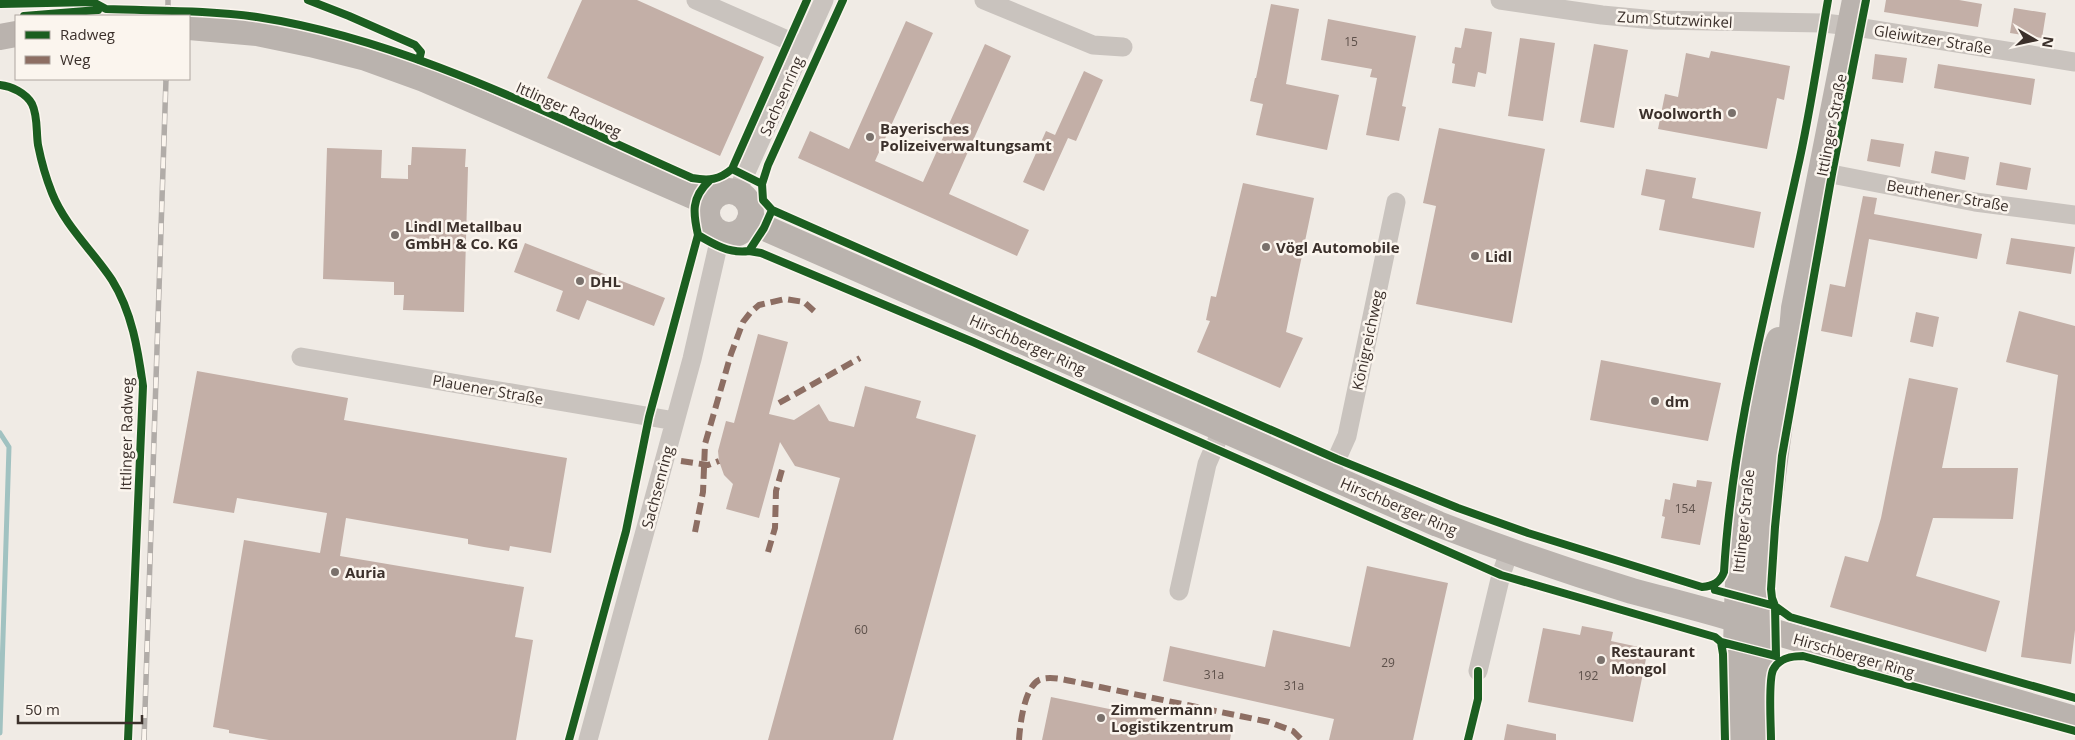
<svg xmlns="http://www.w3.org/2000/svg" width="2075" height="740" viewBox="0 0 2075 740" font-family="'Open Sans',sans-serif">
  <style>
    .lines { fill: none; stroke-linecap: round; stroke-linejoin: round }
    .stream { stroke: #a1c2c1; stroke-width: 5 }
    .building { fill: #c3afa7 }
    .street { stroke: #c9c3be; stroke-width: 19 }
    .secondary { stroke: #bab3ae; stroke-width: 26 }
    .rail-casing { stroke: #b1aca8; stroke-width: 5.5 }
    .rail { stroke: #fbf5ee; stroke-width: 4; stroke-dasharray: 11; stroke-linecap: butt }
    .quiet { stroke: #8d6e63; stroke-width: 6; stroke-dasharray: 12 6; stroke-linecap: butt }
    .cycleway-casing { stroke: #fbf5ee; stroke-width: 11 }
    .cycleway { stroke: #1b5e20; stroke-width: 8 }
    .poi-dot { fill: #7a716c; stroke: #fbf5ee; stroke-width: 2 }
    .labels { text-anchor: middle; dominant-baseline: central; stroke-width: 5; stroke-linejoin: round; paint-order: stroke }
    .number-label { font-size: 12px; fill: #5d504a }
    .street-label { font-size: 15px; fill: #3b302b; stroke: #fbf5ee }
    .poi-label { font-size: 15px; font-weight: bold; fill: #3b302b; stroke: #fbf5ee; text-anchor: start }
  </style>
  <rect width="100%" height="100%" fill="#f0ebe5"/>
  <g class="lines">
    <!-- stream -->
    <path class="stream" d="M0,433L9,447L0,733"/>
  </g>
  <!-- building -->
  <path class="building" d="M582,0H637L764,57L720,156L547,78Z
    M1886,0H1959L1982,4L1978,27L1884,12Z
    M1271,4L1299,9L1286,84L1339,95L1327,150L1256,135L1263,104L1250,101L1255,78H1256Z
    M2014,8L2046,13L2042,38L2010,33Z
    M1328,19L1416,36L1402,106L1406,107L1399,141L1366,135L1377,78L1370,77L1372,69L1321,60Z
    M906,21L933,33L875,161L923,182L985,44L1011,56L949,194L1029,230L1017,256L798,158L810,131L849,149Z
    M1465,28L1492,32L1486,74L1478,72L1475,87L1452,83L1455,64L1452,63L1455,47L1461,48Z
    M1520,38L1555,43L1543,121L1508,116Z
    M1594,44L1628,50L1614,128L1580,122Z
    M1711,51L1790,66L1784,100L1777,98L1767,149L1658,129L1665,94L1678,97L1686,53L1709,58Z
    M1875,54L1907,58L1903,83L1872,79Z
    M1938,64L2035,79L2031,105L1934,88Z
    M1084,71L1103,80L1076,141L1068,138L1044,191L1023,182L1046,131L1055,135Z
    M1439,128L1545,149L1512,323L1416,304L1436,206L1423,203Z
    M1871,139L1904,144L1900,167L1867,161Z
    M412,147L466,149L465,167H468L464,312L403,310L404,295H394V282L323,279L327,148L382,150L381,178L408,179V165H411Z
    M1935,151L1969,157L1965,180L1931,173Z
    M2000,162L2031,168L2027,190L1996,185Z
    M1646,169L1696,178L1692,198L1761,212L1754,248L1659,230L1665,200L1641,195Z
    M1243,183L1314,198L1286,332L1303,338L1280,388L1197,352L1210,321L1206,320L1211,296L1216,297Z
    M1863,196L1877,198L1874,214L1982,234L1977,259L1869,239L1852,337L1821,331L1830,284L1845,287Z
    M2011,238L2075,247L2071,274L2006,264Z
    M525,243L665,298L654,326L587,300L579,320L556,311L563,291L514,272Z
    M2019,311L2075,326V630L2071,664L2021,657L2058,375L2006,362Z
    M1916,312L1939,317L1933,347L1910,342Z
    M758,334L788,342L769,414L794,420L819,404L829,421L854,427L865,386L921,401L916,418L976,435L893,740H768L840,478L795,466L780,442L759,518L726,509L733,484L724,475L719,461L718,451L726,421L734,423Z
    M1601,360L1721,383L1708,441L1590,420Z
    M197,371L348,398L344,420L567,458L551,553L510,546L509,551L484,547L468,544V539L346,518L340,556L524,587L515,637L533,640L516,740H269L229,733V730L213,727L244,540L320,553L327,513L237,498L234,513L173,503Z
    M1909,378L1958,388L1942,468H2018L2013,519L1933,518L1916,576L2000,601L1986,652L1830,607L1845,556L1868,562L1881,518Z
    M1697,480L1712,482L1700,545L1661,538L1665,517L1662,516L1665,499L1670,500L1673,483L1696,487Z
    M1367,566L1448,583L1413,740H1329L1334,719L1163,681L1170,646L1265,667L1273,630L1350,647Z
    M1582,626L1613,632L1611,641L1648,649L1633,722L1528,702L1543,628L1580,635Z
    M1051,697L1231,734L1230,740H1042Z
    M1507,724L1556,734V740H1504Z"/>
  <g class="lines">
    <!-- street -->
    <path class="street" d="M696,0L803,47
      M984,0L1093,45L1123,47
      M1500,0L1602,15L1655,20L1824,23L1850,26L2075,62
      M1821,172L1975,202L2075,215
      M737,192L824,0
      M301,357L675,421
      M1329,476L1347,436L1396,202
      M1179,591L1207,464L1222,429
      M1478,671L1501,575L1509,552
      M588,740L692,359L721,233"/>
    <!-- secondary -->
    <path class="secondary" d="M189,27L257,33L310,44L366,58L424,79L709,203
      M0,37L16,34
      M707 213a22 22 0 1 1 44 0a22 22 0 1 1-44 0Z
      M749,221L1438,524C1502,549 1566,571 1632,591C1680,604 1728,615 1775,632L2075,719
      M1735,740C1736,637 1735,534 1755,432C1760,402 1767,369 1779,340
      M1759,740C1760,669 1760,598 1767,527C1774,454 1788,382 1794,308L1855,0"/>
    <!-- rail casing -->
    <g class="rail-casing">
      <path id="rail" d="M168,16V0
        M144,740L166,79"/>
    </g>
    <!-- rail -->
    <use href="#rail" class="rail"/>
    <!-- quiet -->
    <path class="quiet" d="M779,403L860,358
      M681,461L708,465L719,461
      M695,532L703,492L705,444L731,354L743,322L750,313L759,305L785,299L804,302L814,311
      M768,552L775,528L776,491L783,466
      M1019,740C1020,725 1024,688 1039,680C1048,676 1062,679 1071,681L1269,722L1293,731L1302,740"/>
    <!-- cycleway casing -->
    <g class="cycleway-casing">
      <path id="cycleway" d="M308,0L349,16L415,45L421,52L419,60
        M0,4L93,2L106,9C157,11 207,10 257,17C408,40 554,117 692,178C709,181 719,180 732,169L762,184L763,200L772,210L764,228L749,251C730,254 713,244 698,235C693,213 691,198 709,181
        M24,16L98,10
        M0,85C11,86 26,93 32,104C38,116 36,132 38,145C41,160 46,178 52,193C65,226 93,251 112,280C132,312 138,350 143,386L128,740
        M732,169L807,0
        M762,184L768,165L843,0
        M772,210L1337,459L1458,508L1528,533L1702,587C1713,586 1720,583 1724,572C1732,436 1768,303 1797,171C1810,115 1818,57 1828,0
        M749,251L761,253L973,342L1501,575L1715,637L1721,642L1723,654L1725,740
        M1715,590L1775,606L1790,617L2075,698
        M1721,642L1776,656L1775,606L1772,598L1771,589L1775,527L1782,456L1832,174L1866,0
        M569,740L626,531L649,417L698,235
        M1468,740L1478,699V671
        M1771,740C1771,726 1768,681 1773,670C1779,658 1791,656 1803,656L2075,731"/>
    </g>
    <!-- cycleway -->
    <use href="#cycleway" class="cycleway"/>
  </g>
  <!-- markers -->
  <g class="poi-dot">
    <circle cx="1732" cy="113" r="5"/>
    <circle cx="870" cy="137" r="5"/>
    <circle cx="395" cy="235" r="5"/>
    <circle cx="1266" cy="247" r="5"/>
    <circle cx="1475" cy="256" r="5"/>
    <circle cx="580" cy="281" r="5"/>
    <circle cx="1655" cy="401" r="5"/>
    <circle cx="335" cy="572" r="5"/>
    <circle cx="1601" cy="660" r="5"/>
    <circle cx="1101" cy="718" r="5"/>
  </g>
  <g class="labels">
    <!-- number labels -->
    <g class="number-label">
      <text x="1351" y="41">15</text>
      <text x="1685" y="508">154</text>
      <text x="861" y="629">60</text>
      <text x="1388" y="662">29</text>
      <text x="1214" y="674">31a</text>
      <text x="1588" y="675">192</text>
      <text x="1294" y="685">31a</text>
    </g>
    <!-- street labels -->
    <g class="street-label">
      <text transform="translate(1675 19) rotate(3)">Zum Stutzwinkel</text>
      <text transform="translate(1933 39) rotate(9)">Gleiwitzer Straße</text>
      <text transform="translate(781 96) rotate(-66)">Sachsenring</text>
      <text transform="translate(569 109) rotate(24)">Ittlinger Radweg</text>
      <text transform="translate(1831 125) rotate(-79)">Ittlinger Straße</text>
      <text transform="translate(1948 195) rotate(10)">Beuthener Straße</text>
      <text transform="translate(1367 340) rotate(-78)">Königreichweg</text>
      <text transform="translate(1028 344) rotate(24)">Hirschberger Ring</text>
      <text transform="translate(488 389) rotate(10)">Plauener Straße</text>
      <text transform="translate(126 434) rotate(-89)">Ittlinger Radweg</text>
      <text transform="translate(657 487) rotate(-75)">Sachsenring</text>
      <text transform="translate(1399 506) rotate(23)">Hirschberger Ring</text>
      <text transform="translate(1743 521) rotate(-84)">Ittlinger Straße</text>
      <text transform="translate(1854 655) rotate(16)">Hirschberger Ring</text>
    </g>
    <!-- poi labels -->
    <g class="poi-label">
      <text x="1722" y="113" text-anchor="end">Woolworth</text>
      <text x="880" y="128">Bayerisches<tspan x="880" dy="17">Polizeiverwaltungsamt</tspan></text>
      <text x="405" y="226">Lindl Metallbau<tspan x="405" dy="17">GmbH &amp; Co. KG</tspan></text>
      <text x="1276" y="247">Vögl Automobile</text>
      <text x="1485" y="256">Lidl</text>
      <text x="590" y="281">DHL</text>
      <text x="1665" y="401">dm</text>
      <text x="345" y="572">Auria</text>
      <text x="1611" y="651">Restaurant<tspan x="1611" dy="17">Mongol</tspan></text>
      <text x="1111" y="709">Zimmermann<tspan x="1111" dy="17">Logistikzentrum</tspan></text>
    </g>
  </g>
  <!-- legend -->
  <rect x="15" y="15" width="175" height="65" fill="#fbf5ee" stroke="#aea6a0"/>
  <rect x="25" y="31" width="25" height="8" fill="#1b5e20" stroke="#aea6a0"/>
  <text x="60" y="40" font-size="15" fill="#3b302b">Radweg</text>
  <rect x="25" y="56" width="25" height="8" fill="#8d6e63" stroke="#aea6a0"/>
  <text x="60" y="65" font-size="15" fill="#3b302b">Weg</text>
  <!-- north arrow -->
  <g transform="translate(2035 40) rotate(99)" stroke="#fbf5ee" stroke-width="4" paint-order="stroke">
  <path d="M0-4L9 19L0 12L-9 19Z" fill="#3b302b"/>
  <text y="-8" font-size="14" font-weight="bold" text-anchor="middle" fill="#3b302b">N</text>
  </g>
  <!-- scale -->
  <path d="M18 715v8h124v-8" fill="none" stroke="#3b302b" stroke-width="2.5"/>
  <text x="25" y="715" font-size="15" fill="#3b302b" stroke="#fbf5ee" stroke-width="4" paint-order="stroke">50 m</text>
</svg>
